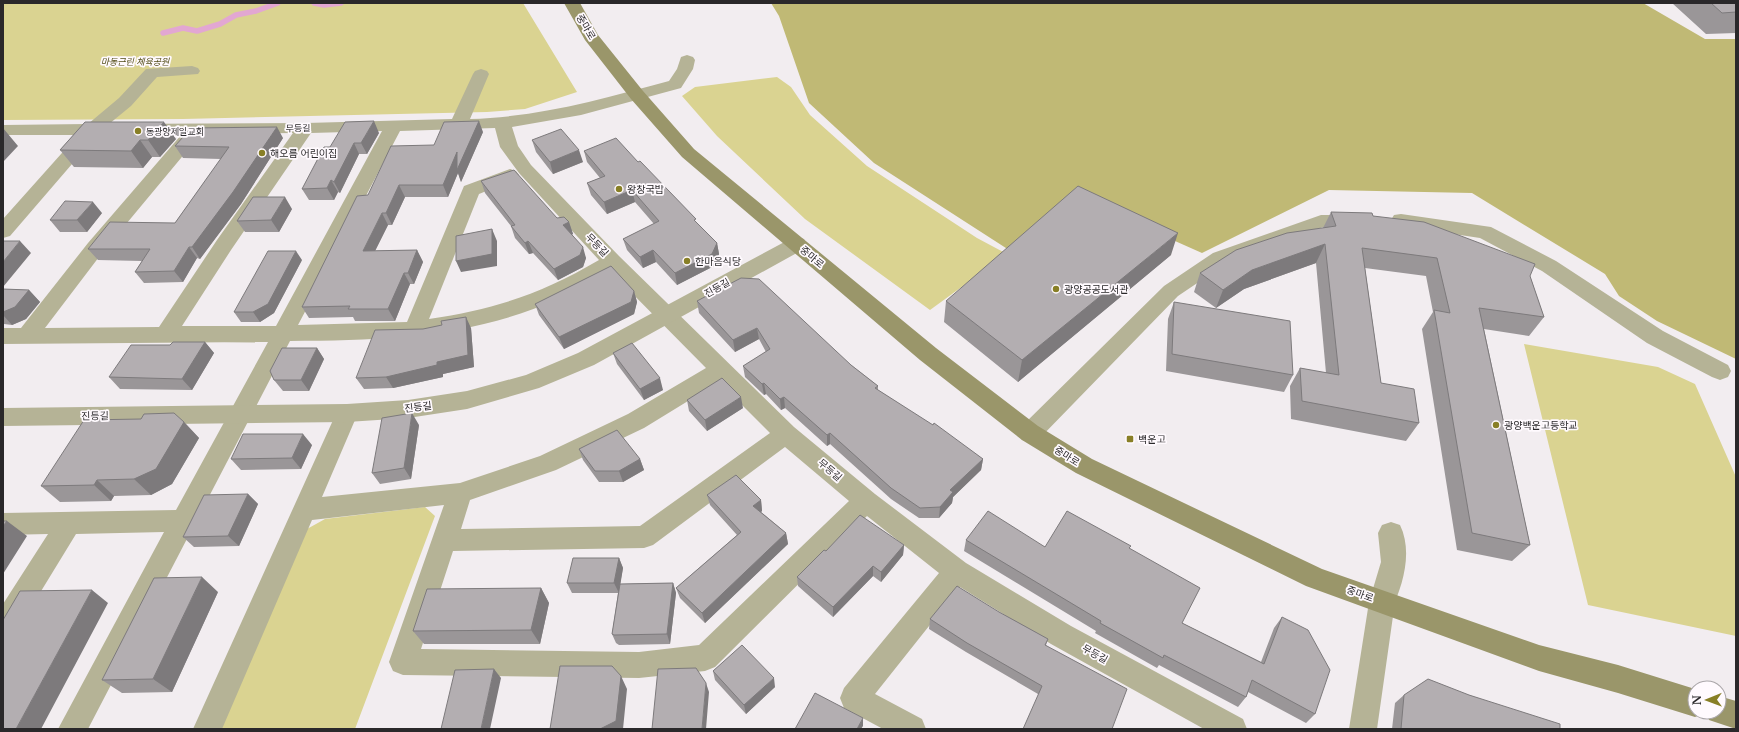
<svg xmlns="http://www.w3.org/2000/svg" width="1739" height="732" viewBox="0 0 1739 732" font-family="'Libre Baskerville','Noto Sans KR',serif">
  <style>
    .green { fill: #dad391 }
    .forest { fill: #c0b975 }
    .lines { fill: none; stroke-linecap: round; stroke-linejoin: round }
    .stream { stroke: #e2a7d2; stroke-width: 5.5 }
    .minor { fill: #b5b396; fill-rule: evenodd }
    .tertiary { fill: #b5b396; fill-rule: evenodd }
    .secondary { fill: #9a966a; fill-rule: evenodd }
    .wall { fill: #9a9698 }
    .shaded-wall { fill: #7d7a7c }
    .building { fill: #b3aeb1; stroke: #7d7a7c }
    .poi-dot { fill: #887f26; stroke: #fffafe; stroke-width: 1.5 }
    .labels { text-anchor: middle; dominant-baseline: central; stroke-width: 3.5; stroke-linejoin: round; paint-order: stroke }
    .far-park-label { font-size: 9px; font-style: italic; fill: #544e1a; stroke: #fffafe }
    .far-street-label { font-size: 9px; fill: #2a282a; stroke: #fffafe }
    .far-poi-label { font-size: 9px; fill: #2a282a; stroke: #fffafe; text-anchor: start }
    .street-label { font-size: 10px; fill: #2a282a; stroke: #fffafe }
    .poi-label { font-size: 10px; fill: #2a282a; stroke: #fffafe; text-anchor: start }
  </style>
  <rect width="100%" height="100%" fill="#f2edf0"/>
  <!-- green -->
  <path class="green" d="M3,3H523L577,92L525,109L487,112L183,119L3,120Z
    M777,77L791,87L810,115L867,166L977,238L1007,254L930,310L805,219L717,136L682,96L695,87Z
    M1524,344L1658,367L1695,384L1736,477V636L1588,605Z
    M425,507L435,516L355,729H219L307,529L325,519Z"/>
  <!-- forest -->
  <path class="forest" d="M771,3H1643L1705,39H1736V359L1657,321L1619,296L1605,274L1472,193L1329,190L1202,253L1076,197L1009,250L874,163L809,103L779,16Z"/>
  <g class="lines">
    <!-- stream -->
    <path class="stream" d="M314,3L324,5L341,3
      M163,33L183,28L197,31L220,24L236,15L256,11L278,3"/>
    <!-- minor -->
    <path class="minor" d="M687,55L693,57L695,60L693,69L681,88L581,115L512,127L518,146L531,165L619,256L794,427L875,494L966,563L1071,626L1243,719L1247,729H1204L1051,644L960,587L875,694L922,719L926,729H883L844,708L840,698L844,688L939,573L867,516L715,667L705,671L639,678L403,675L393,671L389,662L444,505L312,520L222,729H193L339,407L347,404L355,407L358,413L322,497L460,483L540,456L628,414L706,368L610,271C506,336 409,340 290,341L88,729H58L164,532L76,534L13,637L3,641V604L48,534L3,535V513L176,510L268,342L3,344V328H21L88,243L182,134L97,135L10,236L3,238V219L78,135H3V125L88,124L119,98L146,69L192,66L198,68L200,71L198,74L157,77L131,106L109,124L306,123L452,119L473,74L475,71L481,69L487,71L489,74L470,119C540,117 602,99 669,81L677,69L681,57ZM495,128L500,147L519,173L599,260C541,294 496,309 429,319L479,194L516,179L519,175L516,171L510,169L464,186L407,322L298,325L400,131ZM382,131L276,326H182L231,250L311,133ZM293,133L217,240L159,327L45,328L102,253L201,134ZM719,382L770,433L640,526L461,529L470,500L556,470L644,428ZM785,447L849,501L699,645L639,652L421,649L453,551L644,548L653,545Z
      M1401,214L1491,227L1556,261L1663,331L1728,365L1731,371L1728,377L1720,380L1712,377L1647,343L1542,271L1480,238L1394,225L1391,220L1394,215Z
      M1321,215H1356L1363,216L1366,221L1363,226L1356,227H1323L1227,263L1178,296L1038,440L1030,442L1022,440L1018,433L1022,426L1164,286L1213,253Z
      M1391,522L1400,525C1413,552 1403,585 1391,611L1382,614L1373,611L1369,602L1381,562L1378,533L1382,525Z"/>
    <!-- tertiary -->
    <path class="tertiary" d="M797,237L804,239L807,244L804,249L594,365L539,388L467,409L408,418L347,422L3,426V408L347,404L408,400L467,391L526,375L578,353L790,239Z
      M1382,590L1391,593L1395,602L1377,729H1349L1369,602L1373,593Z"/>
    <!-- secondary -->
    <path class="secondary" d="M564,3H580L598,35L643,91L694,149L936,348L1038,426L1092,459L1322,569L1539,645L1618,665L1695,689V712L1705,713L1695,717L1618,693L1539,671L1306,586L1076,473L1022,440L920,360L682,157L631,99L585,40Z
      M1719,696L1736,701V729L1709,720L1706,712H1719Z"/>
  </g>
  <!-- wall -->
  <path class="wall" d="M1672,3H1736V33L1706,34Z
    M85,122L176,139L160,157H152L143,168L74,167L60,150Z
    M483,132L461,182L458,173L448,197H405L392,225H388L375,251L417,250L423,262L414,284H410L395,321H355L353,317L309,318L302,307L368,195L434,145Z
    M379,133L367,154H359L340,193L338,192L334,200H309L302,189L330,147Z
    M283,138L241,204L200,259L197,258L183,282L144,283L135,272L142,261L98,260L88,249L175,223L221,159L183,158L175,146Z
    M532,140L583,162L553,174L536,152Z
    M584,151L638,162L697,223L717,243L719,254L714,266L677,285L656,262L643,268L627,250L623,239L654,224L635,202L607,214L591,195L587,183L600,178L587,162Z
    M481,181L557,218L569,222L573,234H572L586,258L583,267L558,280L533,253L529,254L515,238L511,226L485,193Z
    M292,209L279,232H245L237,221Z
    M1331,212L1373,216L1530,276L1544,317L1529,336L1484,329L1530,545L1512,561L1457,550L1422,329L1433,312L1426,276L1365,268L1381,383L1419,423L1406,441L1291,419L1290,386L1300,368L1326,373L1316,263L1244,289L1216,308L1194,292L1200,273L1323,228Z
    M102,213L87,232H60L50,220Z
    M1171,255L1018,382L944,322L946,301Z
    M302,260L274,313L260,322H241L234,312Z
    M3,289L29,290L40,302L26,319L12,325L4,324L3,326Z
    M634,291L637,302L634,314L564,349L539,315L535,304Z
    M697,301L851,365L878,386V390L983,459L981,470L953,497L952,503L939,518H919L891,499L830,444L827,446L785,408L781,410L766,394L764,395L745,377L743,366L766,352L759,339L735,352L699,313Z
    M1174,302L1293,375L1284,392L1166,371L1168,319Z
    M471,328L474,367L443,374V377L393,388L364,389L356,378Z
    M205,342L214,353L192,390L120,389L109,377L170,345Z
    M317,348L324,359L309,391H283L274,380Z
    M613,353L663,390L644,400L617,364Z
    M687,400L743,408L707,431L689,411Z
    M184,422L199,438L172,484L151,495L114,496L111,501L60,502L41,486Z
    M419,425L411,479L380,484L372,473Z
    M312,445L301,469L241,470L231,459Z
    M579,449L640,459L644,470L623,482H599L583,460Z
    M248,494L258,504L239,546L194,547L183,537Z
    M707,495L761,500L762,511L761,512L786,533L788,544L705,623L680,598L676,588L737,535L710,505Z
    M966,540L1045,547L1131,546L1129,548L1182,623L1261,662L1274,628L1282,617L1315,714L1306,723L1248,692L1246,697L1238,707L1159,665L1157,668L1095,633L1096,631L964,551Z
    M904,545L903,555L881,582L873,576L833,617L798,586L797,577L826,551Z
    M619,558L623,568L620,584L673,583L676,593L670,644L619,645L616,643L612,634L618,593H572L567,583Z
    M541,588L549,603L540,644H424L413,631Z
    M218,592L172,692L122,693L102,680Z
    M999,612L1048,639L1046,645L1112,729L1038,694L966,652L929,629L930,619Z
    M713,671L775,687L746,714L715,680Z
    M1404,695H1469L1560,729H1392L1395,703Z"/>
  <!-- shaded-wall -->
  <path class="shaded-wall" d="M374,121L379,133L367,154L361,143Z
    M479,121L483,132L461,182L458,173L448,197L443,185L457,152Z
    M164,122L176,139L160,157L148,140Z
    M277,127L283,138L241,204L200,259L192,247Z
    M3,128L18,146L3,162Z
    M140,140L152,157L143,168L131,151Z
    M354,143L359,154L340,193L334,182Z
    M579,150L583,162L553,174L550,162Z
    M331,180L338,192L334,200L327,188Z
    M399,185L405,197L392,225L386,213Z
    M632,190L635,202L607,214L604,202Z
    M285,197L292,209L279,232L271,220Z
    M93,202L102,213L87,232L77,220Z
    M382,213L388,225L369,263L363,251Z
    M569,222L573,234L567,237L563,225Z
    M492,229L497,241V266L461,272L456,261Z
    M1178,233L1171,255L1018,382L1022,360Z
    M20,241L31,253L3,287V262Z
    M528,241L533,253L529,254L525,243Z
    M717,243L719,254L714,266L677,285L675,273Z
    M1325,244L1316,263L1244,289L1216,308L1223,290L1252,270Z
    M189,247L197,258L183,282L174,271Z
    M583,247L586,258L583,267L558,280L554,269Z
    M417,250L423,262L414,284L408,273Z
    M653,250L656,262L643,268L640,257Z
    M296,251L302,260L274,313L260,322L253,312Z
    M404,273L410,284L395,321L388,309Z
    M29,290L40,302L26,319L12,325L3,315V312Z
    M634,291L637,302L634,314L564,349L559,337Z
    M466,317L471,328L474,367L443,374V377L393,388L386,377L437,362Z
    M757,328L759,339L735,352L733,340Z
    M205,342L214,353L192,390L182,379Z
    M317,348L324,359L309,391L301,380Z
    M660,378L663,390L644,400L640,389Z
    M764,383L766,394L764,395L762,384Z
    M741,397L743,408L707,431L705,420Z
    M784,397L785,408L781,410L780,399Z
    M412,413L419,425L411,479L404,468Z
    M184,422L199,438L172,484L151,495L134,479Z
    M830,433V444L827,446V435Z
    M303,434L312,445L301,469L292,458Z
    M640,459L644,470L623,482L619,471Z
    M983,459L981,470L953,497L952,503L939,518L940,507L950,490Z
    M97,480L114,496L111,501L94,485Z
    M248,494L258,504L239,546L228,536Z
    M761,500L762,511L755,517L753,506Z
    M7,521L27,536L3,574V526Z
    M786,533L788,544L705,623L702,613Z
    M904,545L903,555L881,582V572Z
    M619,558L623,568L619,593L614,583Z
    M873,566V576L833,617V607Z
    M202,577L218,592L172,692L153,679Z
    M673,583L676,593L670,644L667,634Z
    M541,588L549,603L540,644L531,630Z
    M92,590L108,603L41,729H16Z
    M494,669L501,678L490,729H481Z
    M621,676L627,689L623,729H600Z
    M774,678L775,687L746,714L744,705Z
    M706,683L709,692L706,729H702Z
    M863,718V726L861,729H857Z"/>
  <!-- building -->
  <path class="building" d="M1711,3H1736V12L1722,13Z
    M374,121L361,143H354L334,182L331,180L327,188L302,189L324,147H330L345,122Z
    M479,121L457,170V152L443,185H399L386,213H382L363,251L417,250L408,273H404L388,309H348L350,306L302,307L357,196L368,195L391,146L434,145L444,122Z
    M85,122H164L148,140H140L131,151L60,150Z
    M277,127L233,192L192,247H189L174,271L135,272L150,249H88L110,222L175,223L229,147L175,146L191,128Z
    M561,129L579,150L550,162L532,140Z
    M616,138L638,162L640,161L696,219L694,220L717,243L712,254L675,273L653,250L640,257L623,239L659,221L632,190L604,202L587,183L605,176L584,151Z
    M514,170L557,218L564,217L569,222L563,225L583,247L580,255L554,269L528,241L525,243L511,226L515,225L481,181Z
    M1078,186L1178,233L1022,360L946,301Z
    M253,197H285L271,220L237,221Z
    M65,201L93,202L77,220H50Z
    M1331,212L1372,213L1373,216L1424,222L1535,264L1530,276L1544,317L1479,308L1530,545L1472,533L1434,310L1450,313L1437,258L1362,248L1381,383L1414,389L1419,423L1302,401L1300,368L1339,375L1325,244L1252,270L1223,290L1200,273L1236,250L1287,233L1336,226Z
    M492,229V254L456,261V236Z
    M3,241H20L3,262Z
    M268,251H296L268,304L253,312H234Z
    M611,266L634,291L631,302L559,337L535,304Z
    M741,278L759,279L851,365L878,386L875,388L933,425L934,423L983,459L950,490L953,492L940,507L920,508L891,488L830,433L827,435L784,397L780,399L764,383L762,384L743,366L770,349L757,328L733,340L697,301Z
    M3,289L29,290L15,307L3,312Z
    M1174,302L1290,321L1293,375L1172,354Z
    M466,317L468,355L437,362V365L386,377L356,378L375,330L423,329L442,325L441,321Z
    M173,342H205L182,379L109,377L131,345H170Z
    M632,343L660,378L640,389L613,353Z
    M282,348H317L301,380H274L270,371Z
    M722,378L741,397L705,420L687,400Z
    M174,413L184,422L156,469L134,479L97,480L94,485L41,486L84,420L141,419L144,414Z
    M412,413L404,468L372,473L382,418Z
    M617,430L640,459L619,471H595L579,449Z
    M243,434H303L292,458L231,459Z
    M736,475L761,500L753,506L786,533L702,613L676,588L741,532L707,495Z
    M248,494L228,536L183,537L204,495Z
    M988,511L1045,547L1067,511L1131,546L1129,548L1200,588L1182,623L1264,664L1282,617L1308,630L1330,670L1315,714L1252,680L1246,697L1164,655L1163,658L1100,623L1101,621L966,540Z
    M860,515L904,545L881,572L873,566L833,607L797,577L824,550L826,551Z
    M3,521H7L3,526Z
    M573,558H619L614,583H567Z
    M202,577L153,679L102,680L154,578Z
    M673,583L667,634L614,635L612,634L620,584Z
    M957,586L999,612L1048,639L1045,645L1127,689L1112,729H1023L1042,686L967,643L930,619Z
    M541,588L531,630L413,631L427,589Z
    M92,590L16,729H3V620L20,591Z
    M742,645L774,678L744,705L713,671Z
    M560,666H612L621,676L616,721L600,729H550Z
    M696,668L706,683L702,729H652L658,669Z
    M494,669L481,729H441L455,670Z
    M1428,679L1469,695L1560,724V729H1401L1404,695Z
    M815,693L863,718L857,729H795Z"/>
  <!-- markers -->
  <g class="poi-dot">
    <circle cx="138" cy="131" r="4"/>
    <circle cx="262" cy="153" r="4"/>
    <circle cx="619" cy="189" r="4"/>
    <circle cx="687" cy="261" r="4"/>
    <circle cx="1056" cy="289" r="4"/>
    <circle cx="1496" cy="425" r="4"/>
    <rect x="1126" y="435" width="8" height="8" rx="2"/>
  </g>
  <g class="labels">
    <!-- far-park labels -->
    <g class="far-park-label">
      <text x="135" y="61">마동근린 체육공원</text>
    </g>
    <!-- far-street labels -->
    <g class="far-street-label">
      <text transform="translate(298 128) rotate(-1)">무등길</text>
    </g>
    <!-- far-poi labels -->
    <g class="far-poi-label">
      <text x="146" y="131">동광양제일교회</text>
    </g>
    <!-- street labels -->
    <g class="street-label">
      <text transform="translate(586 27) rotate(59)">중마로</text>
      <text transform="translate(597 245) rotate(46)">무등길</text>
      <text transform="translate(812 257) rotate(40)">중마로</text>
      <text transform="translate(717 288) rotate(-29)">진등길</text>
      <text transform="translate(418 407) rotate(-7)">진등길</text>
      <text transform="translate(95 416) rotate(-1)">진등길</text>
      <text transform="translate(1067 456) rotate(32)">중마로</text>
      <text transform="translate(830 470) rotate(40)">무등길</text>
      <text transform="translate(1360 594) rotate(20)">중마로</text>
      <text transform="translate(1095 654) rotate(29)">무등길</text>
    </g>
    <!-- poi labels -->
    <g class="poi-label">
      <text x="270" y="153">해오름 어린이집</text>
      <text x="627" y="189">왕창국밥</text>
      <text x="695" y="261">한마음식당</text>
      <text x="1064" y="289">광양공공도서관</text>
      <text x="1504" y="425">광양백운고등학교</text>
      <text x="1138" y="439">백운고</text>
    </g>
  </g>
  <!-- border -->
  <rect width="1739" height="732" fill="none" stroke="#2a282a" stroke-width="8"/>
  <!-- north arrow -->
  <g transform="translate(1707 700) rotate(269)"><circle r="19" fill="#fffafe" stroke="#aaa6a9"/>
  <path d="M0-3L7 15L0 10L-7 15Z" fill="#887f26"/>
  <text y="-6" font-size="11" font-weight="bold" text-anchor="middle" fill="#2a282a">N</text>
  </g>
</svg>
